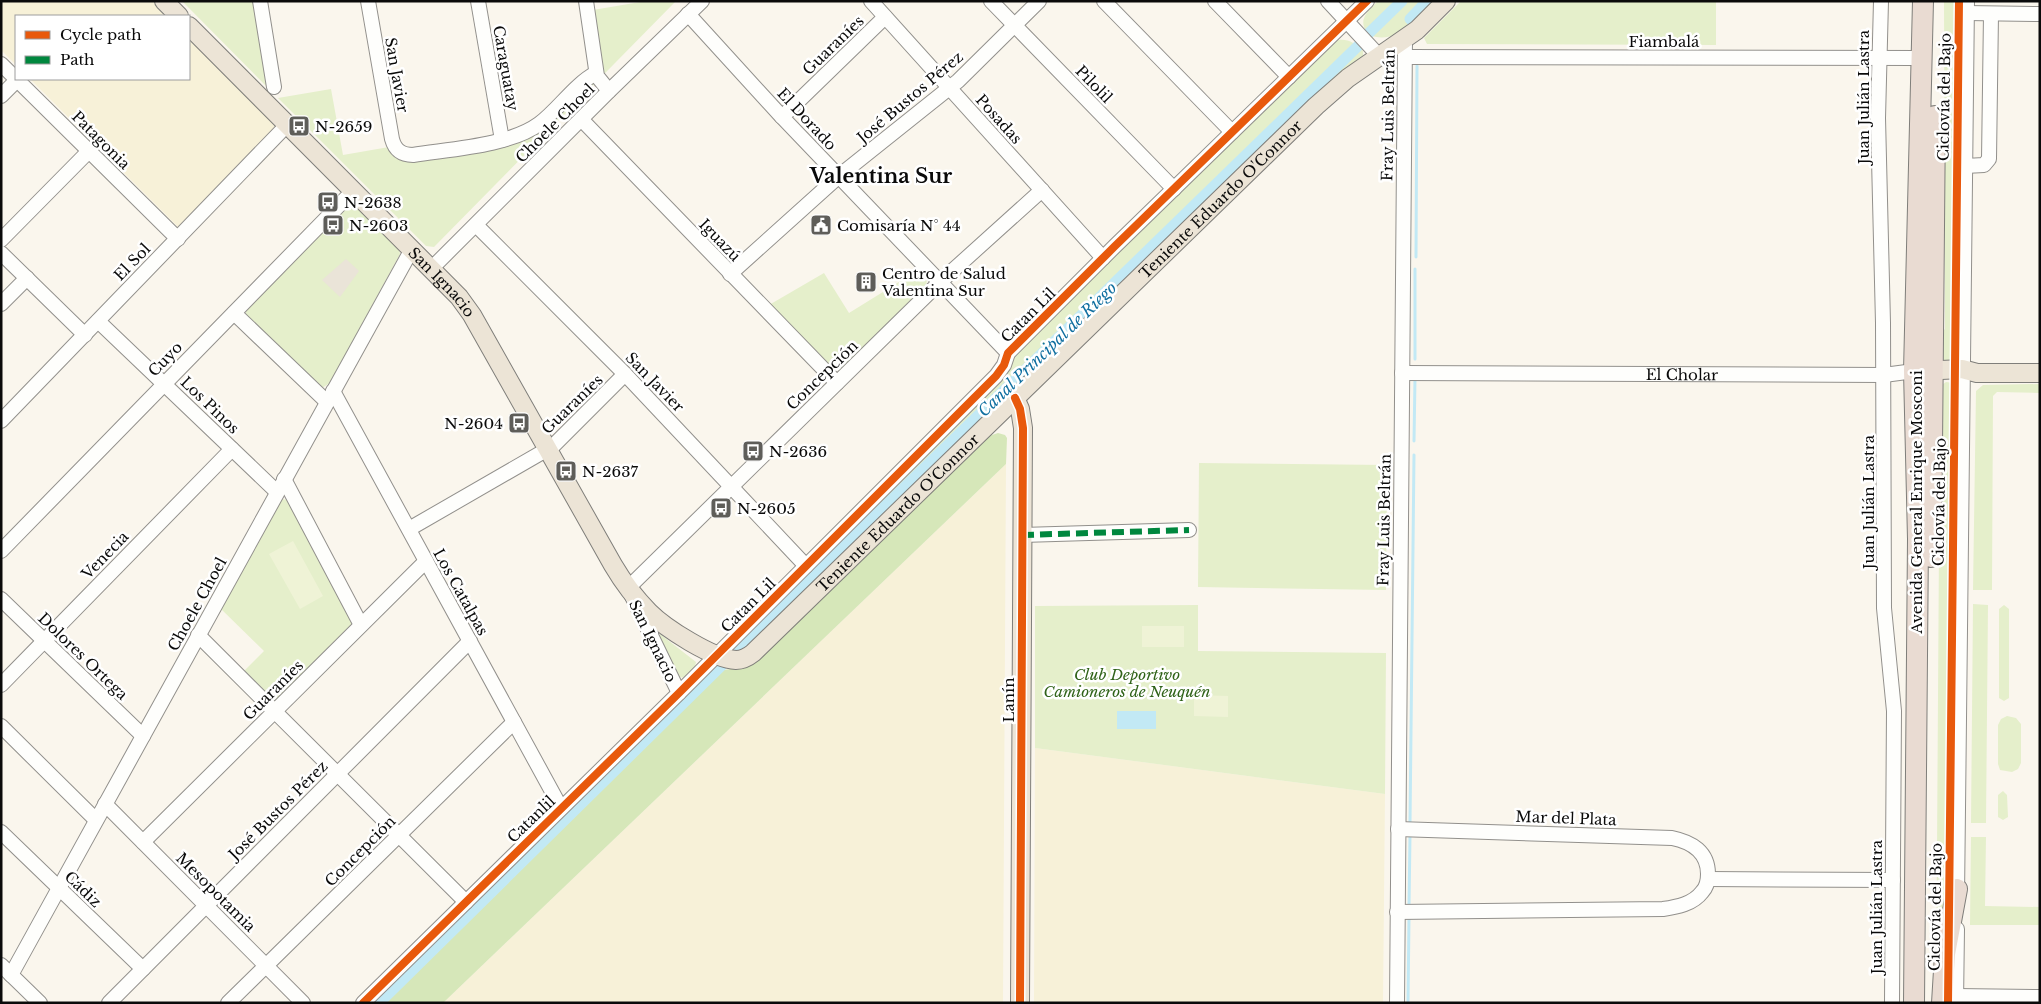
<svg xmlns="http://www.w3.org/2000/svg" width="2041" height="1004" viewBox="0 0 2041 1004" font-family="'Libre Baskerville',serif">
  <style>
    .farmland { fill: #f7f1d8 }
    .green { fill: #e5efcb }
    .forest { fill: #d6e7b9 }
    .pitch { fill: #eff3d6 }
    .plaza { fill: #eae4d8 }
    .water { fill: #c2e9f5 }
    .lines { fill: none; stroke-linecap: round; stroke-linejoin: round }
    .stream { stroke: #c2e9f5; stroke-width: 3 }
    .canal { stroke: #c2e9f5; stroke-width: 11 }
    .minor-casing { stroke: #92908c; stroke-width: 16 }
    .major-casing { stroke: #7f7e7a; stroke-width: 20 }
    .highway-casing { stroke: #7f7e7a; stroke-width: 22 }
    .minor { stroke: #fefefc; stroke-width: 14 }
    .major { stroke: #ece4d6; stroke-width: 18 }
    .highway { stroke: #e9dbd2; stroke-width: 20 }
    .quiet { stroke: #00873e; stroke-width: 6; stroke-dasharray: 12 6; stroke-linecap: butt }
    .cycleway-casing { stroke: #fff; stroke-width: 11 }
    .cycleway { stroke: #e8590c; stroke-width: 8 }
    .labels { text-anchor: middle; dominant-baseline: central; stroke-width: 5; stroke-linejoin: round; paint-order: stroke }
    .street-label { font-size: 15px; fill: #0a0a0a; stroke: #fff }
    .poi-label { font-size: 15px; fill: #0a0a0a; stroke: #fff; text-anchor: start }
    .park-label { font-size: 15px; font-style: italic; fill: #306319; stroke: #fff }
    .water-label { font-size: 16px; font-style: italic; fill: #106fa0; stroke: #fff }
    .district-label { font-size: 20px; font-weight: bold; fill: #0a0a0a; stroke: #fff }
  </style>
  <rect width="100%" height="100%" fill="#faf6ed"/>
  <!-- farmland -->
  <path class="farmland" d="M1,1H153L168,16H16V65L1,50Z
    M189,37L279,128L179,228L30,79H189Z
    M1006,464L1003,1003H443Z
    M1035,748L1385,794L1383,1003H1034Z"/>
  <!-- green -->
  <path class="green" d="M182,1H254L268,88Z
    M646,1H676L434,247L426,246L278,98L331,89L343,155L389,147L390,151L508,144L589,81L593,10Z
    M1378,1H1437C1421,17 1394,48 1368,34C1357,20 1367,12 1378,1Z
    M1461,1H1716V45L1427,44L1424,38Z
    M1944,1H1961L1956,355L1950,362L1942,360L1939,335L1945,329Z
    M1339,40C1349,39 1356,44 1363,51V59L753,648L738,652L735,650L734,645L1017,351L1335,41Z
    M353,205L359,207L399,248L400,254L330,383L322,388L246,316V310L347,208Z
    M920,269L927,278L926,287L841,369L831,367L769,305L824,273L849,313Z
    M1946,382L1953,383L1956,387L1951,889L1936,1003L1940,390L1942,385Z
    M2040,384V393L1997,392L1993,396L1992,590H1973L1976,391L1983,385Z
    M1199,463L1387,465L1386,590L1198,587Z
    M282,499L288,500L352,621L351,628L275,700H273L243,672L264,651L219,607Z
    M1973,604L1988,605L1986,823H1971Z
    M1198,605V651L1386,653L1385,794L1035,748V606Z
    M2004,605L2009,609V698L2004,701L1999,698V609Z
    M660,634L696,662L695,667L685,678L680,677L657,637Z
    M2007,716L2016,718L2021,724V763L2018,769L2012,772L2000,770L1998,764V725L2001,719Z
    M2003,791L2007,795L2008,817L2003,820L1998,817V795Z
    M1971,837H1986L1985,906L2040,907V925H1970Z"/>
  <!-- forest -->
  <path class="forest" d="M998,433L1005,435L1007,438L1006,464L443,1003H385L719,673L723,670L738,668L760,657L989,436Z"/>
  <!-- pitch -->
  <path class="pitch" d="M293,541L323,596L300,609L269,554Z
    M1142,626H1184V647H1142Z
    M1194,695L1228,696V717L1194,716Z"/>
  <!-- plaza -->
  <path class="plaza" d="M346,259L359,271L340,297L322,280Z"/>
  <!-- water -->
  <path class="water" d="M1117,711H1156V729H1117Z"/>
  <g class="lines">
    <!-- stream -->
    <path class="stream" d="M1416,257L1417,66
      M1415,359V269
      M1414,441L1415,378
      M1410,823L1414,455
      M1409,906L1410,835
      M1408,1003L1409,917"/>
    <!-- canal -->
    <path class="canal" d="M1410,19L1427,1
      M1368,34L1402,1
      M736,651L1358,46
      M379,1003L722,665"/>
    <!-- minor casing -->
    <g class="minor-casing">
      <g id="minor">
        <path d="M260,1L274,87"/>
        <path d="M368,1L392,139C395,150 401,155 413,155C450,149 509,146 539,124C559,109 574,85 596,73"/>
        <path d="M478,1L502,140"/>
        <path d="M586,1L597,76L609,91"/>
        <path d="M871,1L1103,258"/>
        <path d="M991,1L1174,189"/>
        <path d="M1104,1L1232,132"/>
        <path d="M1215,1L1289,77"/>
        <path d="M1328,1L1379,56"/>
        <path d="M1881,1L1878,118L1883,323L1884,608L1894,711L1892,1003"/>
        <path d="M1967,13L2040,14"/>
        <path d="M688,14L782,117L1008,353"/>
        <path d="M1405,57L1923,58"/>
        <path d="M1,64L178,239"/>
        <path d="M1,96L17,80"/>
        <path d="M782,117L885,17"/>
        <path d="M581,119L837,383"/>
        <path d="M1965,166L1984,165L1989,159L1991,14"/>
        <path d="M476,225L625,374L806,566"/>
        <path d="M1,240L89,151"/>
        <path d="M1,253L85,335"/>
        <path d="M431,269L609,91L702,1"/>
        <path d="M730,274L839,176L958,81L1039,1"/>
        <path d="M1,304L27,278"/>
        <path d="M234,313L327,402"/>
        <path d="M98,321L277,492"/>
        <path id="s1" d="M1402,373L1884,375L1914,371"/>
        <path d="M333,391L561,808"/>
        <path d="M1,421L287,125"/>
        <path d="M284,479L361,625"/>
        <path d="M409,529L553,446L625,374"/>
        <path d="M1022,535L1189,530"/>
        <path d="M1,551L353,191"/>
        <path d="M1,599L143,736"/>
        <path d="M198,635L466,902"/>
        <path d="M1,685L232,449"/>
        <path d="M679,693L628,588L940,282L1042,190"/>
        <path d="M1,726L96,820"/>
        <path d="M105,804L303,1003"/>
        <path d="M1,832L143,969"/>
        <path d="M143,842L426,561"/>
        <path d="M1708,879L1893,880"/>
        <path d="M1957,898L1967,1"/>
        <path d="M1397,912L1663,909C1677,907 1693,904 1702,892C1707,887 1708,881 1708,874C1708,852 1692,842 1672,838L1398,829"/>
        <path d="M1,965L40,1003"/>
        <path d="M11,975L412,249"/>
        <path d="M1956,996L2040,997"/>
        <path d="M109,1003L470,641"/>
        <path d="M228,1003L514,722"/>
        <path d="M363,1003L679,693L996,376L1004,365L1008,353L1115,246L1367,1"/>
        <path d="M1397,1003L1405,38"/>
        <path d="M1956,1003L1957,929"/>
      </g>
    </g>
    <!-- major casing -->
    <g class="major-casing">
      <g id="major">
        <path d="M164,1L179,16"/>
        <path id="s2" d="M189,26L459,297L472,315L613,565C623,582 635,598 649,612C665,628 713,659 736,660C743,660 748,657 753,653L1316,106L1348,78L1417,30L1446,1"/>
        <path d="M1920,371L1962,369L1977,373H2040"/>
        <path d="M1015,398L1020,409L1023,428L1020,1003"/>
      </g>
    </g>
    <!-- highway casing -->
    <g class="highway-casing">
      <path id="highway" d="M1931,557L1935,116
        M1914,1003L1918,539L1914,371L1923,1
        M1942,1003L1945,954L1957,889"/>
    </g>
    <!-- minor -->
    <use href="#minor" class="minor"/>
    <!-- major -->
    <use href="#major" class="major"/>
    <!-- highway -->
    <use href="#highway" class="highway"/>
    <!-- quiet -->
    <path class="quiet" d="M1022,535L1189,530"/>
    <!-- cycleway casing -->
    <g class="cycleway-casing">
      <path id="cycleway" d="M1015,398L1020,409L1023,428L1020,1003
        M363,1003L679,693L996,376L1004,365L1008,353L1115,246L1367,1
        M1948,1003L1959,1"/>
    </g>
    <!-- cycleway -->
    <use href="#cycleway" class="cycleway"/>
  </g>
  <!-- icons -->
  <defs>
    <g id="bus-square" transform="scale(1.125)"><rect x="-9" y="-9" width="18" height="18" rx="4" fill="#5e5d59" stroke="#fff"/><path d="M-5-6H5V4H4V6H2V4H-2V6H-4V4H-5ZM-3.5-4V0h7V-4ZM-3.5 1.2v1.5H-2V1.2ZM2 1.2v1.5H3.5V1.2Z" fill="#fff"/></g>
    <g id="civic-square" transform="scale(1.125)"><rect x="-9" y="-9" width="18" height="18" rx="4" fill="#5e5d59" stroke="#fff"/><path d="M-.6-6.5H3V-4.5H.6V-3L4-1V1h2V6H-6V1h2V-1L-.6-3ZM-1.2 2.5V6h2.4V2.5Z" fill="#fff"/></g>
    <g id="building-square" transform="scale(1.125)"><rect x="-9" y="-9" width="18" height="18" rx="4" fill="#5e5d59" stroke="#fff"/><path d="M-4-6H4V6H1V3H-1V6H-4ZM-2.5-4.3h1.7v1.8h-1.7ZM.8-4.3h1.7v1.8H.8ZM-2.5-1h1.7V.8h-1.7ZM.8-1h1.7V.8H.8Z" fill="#fff"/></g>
  </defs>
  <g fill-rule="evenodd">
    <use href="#bus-square" x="299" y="126"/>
    <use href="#bus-square" x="328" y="202"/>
    <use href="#bus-square" x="333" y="225"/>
    <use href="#civic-square" x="821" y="225"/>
    <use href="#building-square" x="866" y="282"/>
    <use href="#bus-square" x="519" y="423"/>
    <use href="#bus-square" x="753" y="451"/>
    <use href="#bus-square" x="566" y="471"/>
    <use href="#bus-square" x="721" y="508"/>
  </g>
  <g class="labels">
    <!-- street labels -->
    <g class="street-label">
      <text x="1664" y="41">Fiambalá</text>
      <text transform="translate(833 45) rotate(-44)">Guaraníes</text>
      <text transform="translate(506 68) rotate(80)">Caraguatay</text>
      <text transform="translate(397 75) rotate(80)">San Javier</text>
      <text transform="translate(1094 84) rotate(46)">Pilolil</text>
      <text transform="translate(910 97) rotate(-40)">José Bustos Pérez</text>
      <text transform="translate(1863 97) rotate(-90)">Juan Julián Lastra</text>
      <text transform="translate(1944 97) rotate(-89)">Ciclovía del Bajo</text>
      <text transform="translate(1388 115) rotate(-89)">Fray Luis Beltrán</text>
      <text transform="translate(807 119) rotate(47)">El Dorado</text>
      <text transform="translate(999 119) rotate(48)">Posadas</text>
      <text transform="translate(555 123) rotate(-45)">Choele Choel</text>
      <text transform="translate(101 140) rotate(45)">Patagonia</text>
      <text stroke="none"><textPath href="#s2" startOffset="1522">Teniente Eduardo O'Connor</textPath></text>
      <text transform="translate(720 240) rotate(46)">Iguazú</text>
      <text transform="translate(132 262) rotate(-46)">El Sol</text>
      <text stroke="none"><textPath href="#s2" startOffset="360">San Ignacio</textPath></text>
      <text transform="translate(1028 315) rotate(-45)">Catan Lil</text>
      <text transform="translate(165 359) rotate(-46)">Cuyo</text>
      <text stroke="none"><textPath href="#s1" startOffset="280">El Cholar</textPath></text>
      <text transform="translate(822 375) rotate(-44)">Concepción</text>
      <text transform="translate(655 382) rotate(46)">San Javier</text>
      <text transform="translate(572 404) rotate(-44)">Guaraníes</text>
      <text transform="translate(210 405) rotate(44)">Los Pinos</text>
      <text transform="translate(1868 502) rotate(-90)">Juan Julián Lastra</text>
      <text transform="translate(1916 502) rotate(-90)">Avenida General Enrique Mosconi</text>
      <text transform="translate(1939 502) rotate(-89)">Ciclovía del Bajo</text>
      <text stroke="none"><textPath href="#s2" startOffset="1072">Teniente Eduardo O'Connor</textPath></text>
      <text transform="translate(1384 520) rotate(-89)">Fray Luis Beltrán</text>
      <text transform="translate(105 555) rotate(-46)">Venecia</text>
      <text transform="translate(461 592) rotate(61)">Los Catalpas</text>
      <text transform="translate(197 604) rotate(-61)">Choele Choel</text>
      <text transform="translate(748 605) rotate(-45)">Catan Lil</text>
      <text transform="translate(653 641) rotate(64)">San Ignacio</text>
      <text transform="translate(83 656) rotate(44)">Dolores Ortega</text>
      <text transform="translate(273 690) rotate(-45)">Guaraníes</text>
      <text transform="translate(1008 700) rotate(-90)">Lanín</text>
      <text transform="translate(278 810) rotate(-45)">José Bustos Pérez</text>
      <text transform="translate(1566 818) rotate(2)">Mar del Plata</text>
      <text transform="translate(531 819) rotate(-44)">Catanlil</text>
      <text transform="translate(360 851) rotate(-45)">Concepción</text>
      <text transform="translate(83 889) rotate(44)">Cádiz</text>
      <text transform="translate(216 892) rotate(45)">Mesopotamia</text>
      <text transform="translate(1876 907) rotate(-90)">Juan Julián Lastra</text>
      <text transform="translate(1935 907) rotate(-89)">Ciclovía del Bajo</text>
    </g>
    <!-- poi labels -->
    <g class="poi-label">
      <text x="315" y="126">N-2659</text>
      <text x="344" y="202">N-2638</text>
      <text x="349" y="225">N-2603</text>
      <text x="837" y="225">Comisaría N° 44</text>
      <text x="882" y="273">Centro de Salud<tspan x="882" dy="17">Valentina Sur</tspan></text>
      <text x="503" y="423" text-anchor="end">N-2604</text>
      <text x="769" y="451">N-2636</text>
      <text x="582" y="471">N-2637</text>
      <text x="737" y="508">N-2605</text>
    </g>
    <!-- park labels -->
    <g class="park-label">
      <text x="1127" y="674">Club Deportivo<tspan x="1127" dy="17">Camioneros de Neuquén</tspan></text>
    </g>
    <!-- water labels -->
    <g class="water-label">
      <text transform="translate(1047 349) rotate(-44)">Canal Principal de Riego</text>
    </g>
    <!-- district labels -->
    <g class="district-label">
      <text x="881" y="176">Valentina Sur</text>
    </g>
  </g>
  <!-- border -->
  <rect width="2041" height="1004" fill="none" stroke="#0a0a0a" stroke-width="5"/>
  <!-- legend -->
  <rect x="15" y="15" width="175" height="65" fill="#ffffff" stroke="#9d9d9d"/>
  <rect x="25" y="31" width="25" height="8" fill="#e8590c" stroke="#9d9d9d"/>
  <text x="60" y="40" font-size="15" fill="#0a0a0a">Cycle path</text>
  <rect x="25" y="56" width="25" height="8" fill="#00873e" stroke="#9d9d9d"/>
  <text x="60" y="65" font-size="15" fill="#0a0a0a">Path</text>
</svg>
